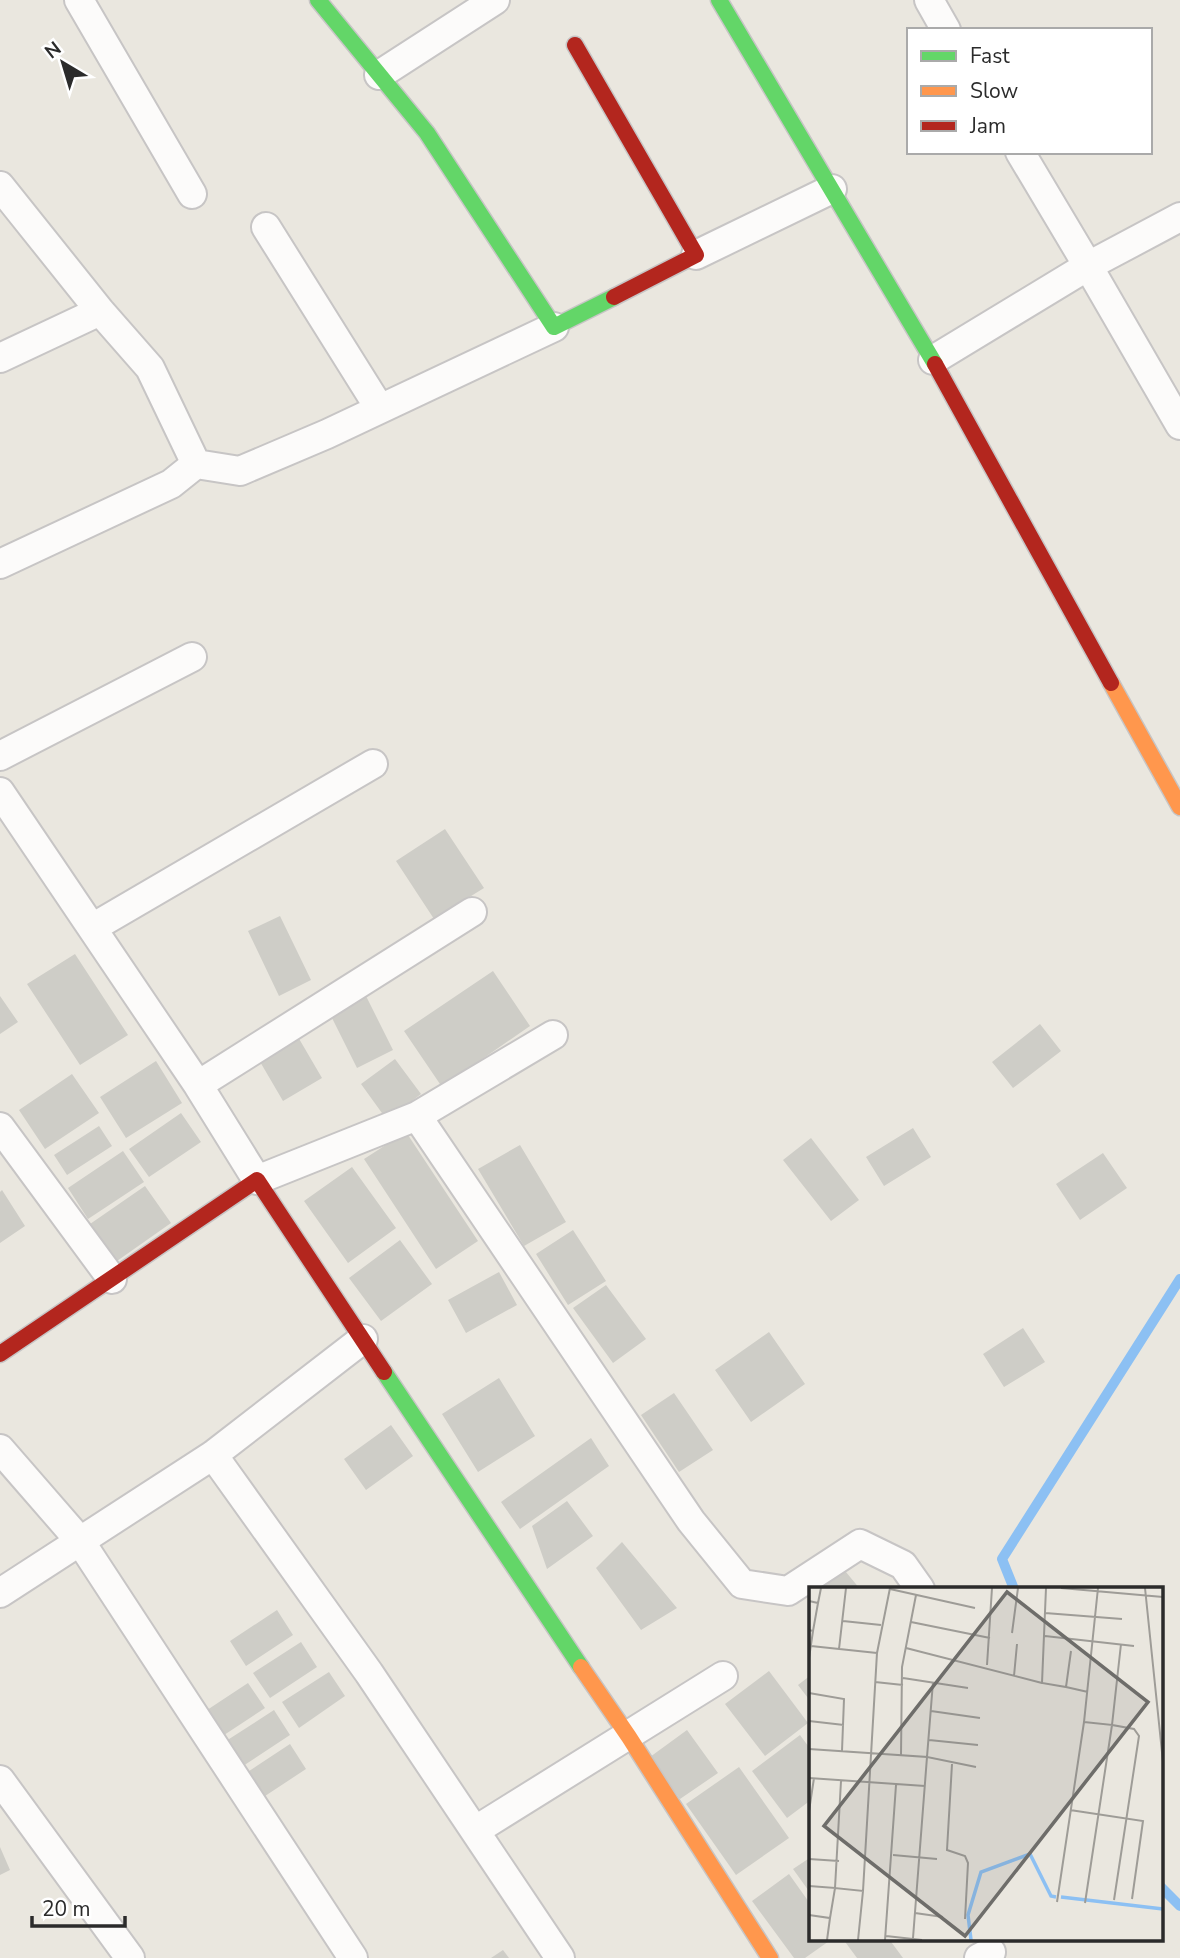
<svg xmlns="http://www.w3.org/2000/svg" width="1180" height="1958" viewBox="0 0 1180 1958" font-family="'Nunito Sans',sans-serif">
  <style>
    .lines { fill: none; stroke-linecap: round; stroke-linejoin: round }
    .stream { stroke: #8cc0f3; stroke-width: 10 }
    .building { fill: #cecdc7 }
    .street-casing { stroke: #c7c5c5; stroke-width: 32 }
    .fast-casing { stroke: #c7c5c5; stroke-width: 19 }
    .slow-casing { stroke: #c7c5c5; stroke-width: 19 }
    .jam-casing { stroke: #c7c5c5; stroke-width: 19 }
    .street { stroke: #fcfbfa; stroke-width: 28 }
    .fast { stroke: #63d668; stroke-width: 16 }
    .slow { stroke: #ff974d; stroke-width: 16 }
    .jam { stroke: #b3261e; stroke-width: 16 }
    .inset-river { fill: none; stroke: #8cc0f3; stroke-width: 3.5 }
    .inset-road { fill: none; stroke: #9e9c97; stroke-width: 2 }
    .view { fill: #6e6d6a; fill-opacity: 0.15; stroke: #6e6d6a; stroke-width: 3.5 }
    .inset-edge { fill: none; stroke: #2b2b2b; stroke-width: 3.5 }
  </style>
  <rect width="100%" height="100%" fill="#eae7df"/>
  <g class="lines">
    <!-- stream -->
    <path class="stream" d="M1014,1589L1002,1559L1180,1279
      M1161,1887L1180,1906"/>
  </g>
  <!-- building -->
  <path class="building" d="M445,829L484,888L434,919L396,861Z
    M280,916L311,980L279,996L248,931Z
    M75,954L128,1035L80,1065L27,984Z
    M493,971L530,1026L442,1087L404,1031Z
    M0,996L18,1022L0,1034Z
    M366,996L393,1050L357,1068L330,1014Z
    M1040,1024L1061,1051L1013,1088L992,1062Z
    M298,1037L322,1078L283,1101L259,1060Z
    M395,1059L421,1094L387,1120L361,1084Z
    M156,1061L182,1103L126,1138L100,1097Z
    M72,1074L99,1113L45,1149L19,1110Z
    M181,1113L201,1142L149,1177L129,1149Z
    M99,1126L112,1146L67,1175L54,1155Z
    M913,1128L931,1157L884,1186L866,1157Z
    M406,1132L478,1241L436,1269L364,1159Z
    M811,1138L859,1200L831,1221L783,1160Z
    M520,1145L566,1222L524,1246L478,1169Z
    M123,1151L144,1182L88,1219L68,1188Z
    M1103,1153L1127,1188L1080,1220L1056,1184Z
    M352,1167L396,1228L348,1263L304,1201Z
    M145,1186L171,1223L117,1261L90,1224Z
    M2,1190L25,1226L0,1243V1192Z
    M573,1230L606,1281L568,1305L536,1254Z
    M400,1240L432,1284L381,1321L349,1278Z
    M499,1272L517,1305L466,1333L448,1300Z
    M606,1285L646,1339L613,1363L573,1308Z
    M1023,1328L1045,1362L1004,1387L983,1354Z
    M769,1332L805,1384L751,1422L715,1370Z
    M499,1378L535,1436L478,1472L442,1414Z
    M674,1393L713,1450L679,1472L641,1415Z
    M391,1425L413,1456L366,1490L344,1459Z
    M591,1438L609,1466L520,1529L501,1502Z
    M567,1501L593,1536L547,1569L532,1526Z
    M622,1542L677,1608L641,1630L596,1568Z
    M841,1566L860,1589H814Z
    M277,1610L293,1635L246,1666L230,1641Z
    M301,1642L317,1667L270,1698L253,1673Z
    M769,1671L808,1723L765,1756L725,1704Z
    M329,1672L345,1696L299,1728L282,1702Z
    M811,1675V1702L798,1685Z
    M248,1683L265,1708L218,1739L201,1714Z
    M274,1710L290,1735L243,1766L226,1741Z
    M687,1730L718,1773L680,1799L650,1757Z
    M800,1735L811,1750V1800L787,1818L752,1771Z
    M290,1744L306,1769L259,1800L243,1775Z
    M739,1767L789,1838L736,1875L686,1804Z
    M0,1847L10,1870L0,1875Z
    M811,1857V1894L793,1869Z
    M789,1874L811,1905V1939H832L805,1958H794L752,1901Z
    M843,1939H889L903,1958H857Z
    M503,1950L509,1958H491Z"/>
  <g class="lines">
    <!-- street casing -->
    <g class="street-casing">
      <path id="street" d="M79,0L192,194
        M929,0L946,30
        M379,75L495,0
        M0,186L100,311L150,368L196,464
        M1180,217L1088,266L1180,425
        M266,227L380,409
        M696,255L832,189
        M0,358L100,311
        M933,360L1088,266L1020,152
        M0,564L171,484L196,464L240,471L327,434L554,327
        M0,756L192,657
        M0,792L198,1085L257,1180L417,1116L553,1035
        M92,928L373,764
        M198,1085L472,912
        M417,1116L691,1521L742,1584L788,1591L860,1544L903,1565L920,1589
        M0,1127L112,1279
        M0,1449L80,1541L353,1958
        M213,1455L369,1673L560,1958
        M0,1593L213,1455L363,1339
        M0,1780L130,1958
        M476,1830L723,1676
        M979,1958L991,1952"/>
    </g>
    <!-- fast casing -->
    <g class="fast-casing">
      <path id="fast" d="M318,0L427,133L554,327L614,297
        M719,0L935,364
        M384,1372L581,1667"/>
    </g>
    <!-- slow casing -->
    <g class="slow-casing">
      <path id="slow" d="M1111,683L1180,807
        M581,1667L629,1737L770,1958"/>
    </g>
    <!-- jam casing -->
    <g class="jam-casing">
      <path id="jam" d="M575,45L696,255L614,297
        M935,364L1111,683
        M0,1354L257,1180L384,1372"/>
    </g>
    <!-- street -->
    <use href="#street" class="street"/>
    <!-- fast -->
    <use href="#fast" class="fast"/>
    <!-- slow -->
    <use href="#slow" class="slow"/>
    <!-- jam -->
    <use href="#jam" class="jam"/>
  </g>
  <!-- overview -->
  <g transform="translate(809 1587)">
    <rect width="354" height="354" fill="#eae7df"/>
    <path class="inset-river" d="M252,310L354,322M162,353L159,328L172,285L221,267L242,309L247,310"/>
    <path class="inset-road" d="M237,1L233,96L257,100L262,64M252,1L354,10M336,1L354,175M81,2L166,21M0,14L9,16L12,1M236,26L313,32M34,34L72,38M102,35L181,51M0,43L4,44L9,16M203,46L209,1M236,49L325,59M2,59L68,66M97,61L233,96M30,62L37,1M0,71L4,44M178,78L183,1M205,89L208,57M94,91L159,101M66,95L94,98M124,95L118,170L167,180M257,100L279,105M0,106L35,112L33,164M122,124L171,131M0,134L35,138M275,135L303,138L312,57M120,153L169,158M0,162L118,170L104,351M92,168L93,80L107,8M143,177L138,263L156,269L159,276L156,332M0,191L116,199M261,223L334,234L323,312M0,224L5,191M84,268L128,272M0,272L30,274M0,299L26,301L32,194M248,315L275,135L289,1M276,316L303,138L325,142L330,149L305,313M106,326L134,330M0,328L21,331L26,301L54,304L68,66L81,1M77,349L113,353M18,353L21,331M49,353L54,304M76,353L87,198"/>
    <path class="view" d="M198,5L339,115L156,349L15,239Z"/>
    <rect width="354" height="354" class="inset-edge"/>
  </g>
  <!-- legend -->
  <rect x="907" y="28" width="245" height="126" fill="#ffffff" stroke="#aaaaaa" stroke-width="2"/>
  <rect x="921" y="51" width="35" height="10" fill="#63d668" stroke="#aaaaaa" stroke-width="2"/>
  <text x="970" y="63" font-size="21" fill="#2b2b2b">Fast</text>
  <rect x="921" y="86" width="35" height="10" fill="#ff974d" stroke="#aaaaaa" stroke-width="2"/>
  <text x="970" y="98" font-size="21" fill="#2b2b2b">Slow</text>
  <rect x="921" y="121" width="35" height="10" fill="#b3261e" stroke="#aaaaaa" stroke-width="2"/>
  <text x="970" y="133" font-size="21" fill="#2b2b2b">Jam</text>
  <!-- north arrow -->
  <g transform="translate(63 63) rotate(322)" stroke="#ffffff" stroke-width="5" paint-order="stroke">
  <path d="M0-5L12 26L0 18L-12 26Z" fill="#2b2b2b"/>
  <text y="-10" font-size="19" font-weight="bold" text-anchor="middle" fill="#2b2b2b">N</text>
  </g>
  <!-- scale -->
  <path d="M32 1916v10h93v-10" fill="none" stroke="#2b2b2b" stroke-width="3.5"/>
  <text x="42" y="1916" font-size="21" fill="#2b2b2b" stroke="#ffffff" stroke-width="5" paint-order="stroke">20 m</text>
</svg>
